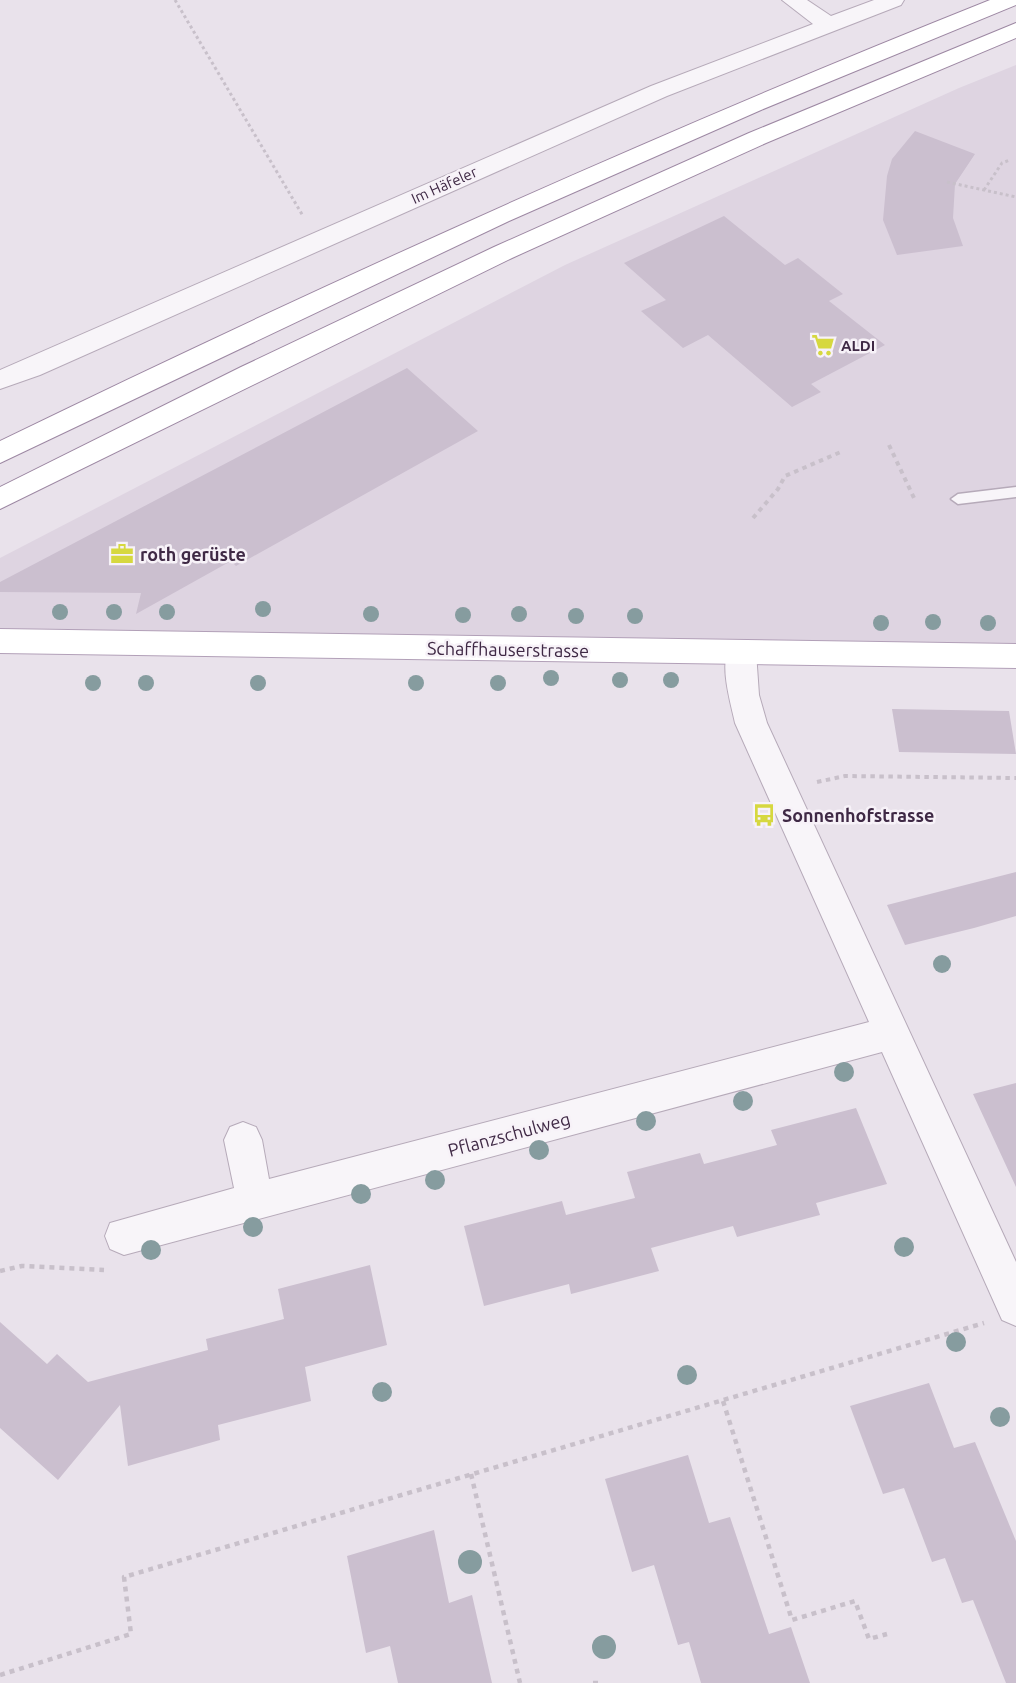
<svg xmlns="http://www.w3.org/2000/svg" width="1016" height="1683" viewBox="0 0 1016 1683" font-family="Ubuntu,sans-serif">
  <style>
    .built { fill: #ded4e1 }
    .building { fill: #cbbfcf }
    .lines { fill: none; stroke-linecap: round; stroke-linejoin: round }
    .service-casing { stroke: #b6aab9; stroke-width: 3 }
    .minor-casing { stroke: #b6aab9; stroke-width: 2 }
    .primary-casing { stroke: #b2a0b8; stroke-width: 2 }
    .motorway-casing { stroke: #9d88a3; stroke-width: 2 }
    .path-far2 { stroke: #c8c0ca; stroke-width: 3; stroke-dasharray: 3 3; stroke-linecap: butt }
    .path-far1 { stroke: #c8c0ca; stroke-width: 4; stroke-dasharray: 4.5 4.5; stroke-linecap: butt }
    .path { stroke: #c8c0ca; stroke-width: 4.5; stroke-dasharray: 5 5; stroke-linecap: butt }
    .service { fill: #f8f5f9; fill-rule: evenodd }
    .minor { fill: #f8f5f9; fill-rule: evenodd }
    .primary { fill: #fff; fill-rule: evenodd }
    .motorway { fill: #fff; fill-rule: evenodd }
    .tree { fill: #869c9f }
    .labels { text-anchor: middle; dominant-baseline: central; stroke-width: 5; stroke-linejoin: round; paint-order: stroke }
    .far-street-label { font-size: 15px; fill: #3f2945; stroke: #f7f2f8 }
    .far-poi-label { font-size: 15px; font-weight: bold; fill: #3f2945; stroke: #f7f2f8; text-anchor: start }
    .poi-label { font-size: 18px; font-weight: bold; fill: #3f2945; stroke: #f7f2f8; text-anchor: start }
    .street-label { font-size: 18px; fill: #3f2945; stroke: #f7f2f8 }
  </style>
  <rect width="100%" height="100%" fill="#e9e2eb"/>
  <!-- built -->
  <path class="built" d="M1016,65V656L0,641V558L565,265L959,88Z"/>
  <!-- building -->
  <path class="building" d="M915,131L975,154L955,184L953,218L963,246L897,255L883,220L887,176L892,159Z
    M724,216L785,265L798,258L843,294L829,301L885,345L811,384L821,392L792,407L708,335L683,348L641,311L666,300L624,263Z
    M407,368L478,431L236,566L231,561L136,614L141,593L0,592V582Z
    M892,709L1009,711L1016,754L899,752Z
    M1016,872V916L974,928L905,945L887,905Z
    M1016,1083V1187L973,1094Z
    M856,1108L887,1184L816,1203L820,1215L737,1237L733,1226L651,1248L659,1271L571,1294L569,1284L484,1306L464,1226L562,1201L566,1215L635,1198L627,1172L700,1153L704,1164L777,1145L771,1130Z
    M370,1265L387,1345L305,1367L311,1401L218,1425L220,1440L128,1466L120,1405L58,1480L0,1428V1322L47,1364L57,1354L88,1382L208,1350L206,1339L284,1319L278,1289Z
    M929,1383L954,1448L975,1442L1016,1541V1683H1006L973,1600L962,1603L945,1558L932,1562L904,1488L883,1494L850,1406Z
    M688,1455L709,1523L730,1517L769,1634L791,1627L810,1683H701L689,1642L678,1645L654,1565L632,1572L605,1479Z
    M434,1530L449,1603L472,1595L492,1683H398L390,1646L366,1653L347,1556Z"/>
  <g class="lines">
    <!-- service casing -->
    <g class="service-casing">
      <path id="service" d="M1016,487V497L958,504L951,499L958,494Z"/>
    </g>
    <!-- minor casing -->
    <g class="minor-casing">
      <path id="minor" d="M782,0H807L831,16L874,0H904L901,5L667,96L40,375L0,389V370L651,86L813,24Z
        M741,640L752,644L756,652L759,695L767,723L1016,1262V1326L1002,1320L882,1052L124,1255L110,1249L105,1236L110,1223L234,1188L224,1140L230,1127L243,1122L256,1127L262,1140L269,1179L869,1022L735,723C730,700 719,665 730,644Z"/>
    </g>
    <!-- primary casing -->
    <g class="primary-casing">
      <path id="primary" d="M0,629L1016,644V668L0,653Z"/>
    </g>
    <!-- motorway casing -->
    <g class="motorway-casing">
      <path id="motorway" d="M990,0H1016V5L761,110L509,221L0,463V441C325,283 654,134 990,0Z
        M1016,23V38L766,143L512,258L0,509V487L241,367L494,247L749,133Z"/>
    </g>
    <!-- path-far2 -->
    <path class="path-far2" d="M175,0L303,216
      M947,182L1016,197
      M984,190L1002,163L1010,160"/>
    <!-- path-far1 -->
    <path class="path-far1" d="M889,445L914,498
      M753,518L778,489L785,476L843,451
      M817,782L845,776L1016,778"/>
    <!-- path -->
    <path class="path" d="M0,1271L22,1266L104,1270
      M723,1401L792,1620L855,1601L869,1639L887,1634
      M471,1474L520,1683
      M0,1675L131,1634L124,1577L984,1323
      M593,1683H600"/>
    <!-- service -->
    <use href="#service" class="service"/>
    <!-- minor -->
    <use href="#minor" class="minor"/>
    <!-- primary -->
    <use href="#primary" class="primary"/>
    <!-- motorway -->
    <use href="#motorway" class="motorway"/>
  </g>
  <!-- trees -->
  <g class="tree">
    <circle cx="263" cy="609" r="8"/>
    <circle cx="60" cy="612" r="8"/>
    <circle cx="114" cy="612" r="8"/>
    <circle cx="167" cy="612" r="8"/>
    <circle cx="371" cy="614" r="8"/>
    <circle cx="519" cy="614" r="8"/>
    <circle cx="463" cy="615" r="8"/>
    <circle cx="576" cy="616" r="8"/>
    <circle cx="635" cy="616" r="8"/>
    <circle cx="933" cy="622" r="8"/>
    <circle cx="881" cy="623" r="8"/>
    <circle cx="988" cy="623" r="8"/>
    <circle cx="551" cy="678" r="8"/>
    <circle cx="620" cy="680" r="8"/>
    <circle cx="671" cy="680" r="8"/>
    <circle cx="93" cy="683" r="8"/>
    <circle cx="146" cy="683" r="8"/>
    <circle cx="258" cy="683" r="8"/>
    <circle cx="416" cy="683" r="8"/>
    <circle cx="498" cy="683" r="8"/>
    <circle cx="942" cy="964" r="9"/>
    <circle cx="844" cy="1072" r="10"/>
    <circle cx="743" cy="1101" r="10"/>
    <circle cx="646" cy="1121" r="10"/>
    <circle cx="539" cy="1150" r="10"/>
    <circle cx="435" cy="1180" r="10"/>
    <circle cx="361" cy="1194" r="10"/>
    <circle cx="253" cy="1227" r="10"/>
    <circle cx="904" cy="1247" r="10"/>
    <circle cx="151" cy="1250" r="10"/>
    <circle cx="956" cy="1342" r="10"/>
    <circle cx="687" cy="1375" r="10"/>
    <circle cx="382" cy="1392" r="10"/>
    <circle cx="1000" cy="1417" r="10"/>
    <circle cx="470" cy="1562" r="12"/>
    <circle cx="604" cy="1647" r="12"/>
  </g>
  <!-- icons -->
  <defs>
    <g id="supermarket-bare" transform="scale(1.8)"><path d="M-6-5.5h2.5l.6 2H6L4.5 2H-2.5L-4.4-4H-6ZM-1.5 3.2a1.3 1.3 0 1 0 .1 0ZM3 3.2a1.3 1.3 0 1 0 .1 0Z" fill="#d6d83f" stroke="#f7f2f8" stroke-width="2.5" paint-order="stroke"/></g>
    <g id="office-bare" transform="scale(1.8)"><path d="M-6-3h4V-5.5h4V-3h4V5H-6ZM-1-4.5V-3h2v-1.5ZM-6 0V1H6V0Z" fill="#d6d83f" stroke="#f7f2f8" stroke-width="2.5" paint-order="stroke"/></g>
    <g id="bus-bare" transform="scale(1.8)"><path d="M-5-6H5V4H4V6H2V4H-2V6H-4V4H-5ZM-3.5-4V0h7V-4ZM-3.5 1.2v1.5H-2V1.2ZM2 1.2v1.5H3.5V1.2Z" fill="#d6d83f" stroke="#f7f2f8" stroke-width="2.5" paint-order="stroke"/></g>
  </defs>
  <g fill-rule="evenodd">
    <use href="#supermarket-bare" x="823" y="345"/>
    <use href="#office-bare" x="122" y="554"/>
    <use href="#bus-bare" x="764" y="815"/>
  </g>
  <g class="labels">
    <!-- far-street labels -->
    <g class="far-street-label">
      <text transform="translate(444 185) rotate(-24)">Im Häfeler</text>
    </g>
    <!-- far-poi labels -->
    <g class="far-poi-label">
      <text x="841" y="345">ALDI</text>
    </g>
    <!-- poi labels -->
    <g class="poi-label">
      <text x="140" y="554">roth gerüste</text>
      <text x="782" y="815">Sonnenhofstrasse</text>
    </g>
    <!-- street labels -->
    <g class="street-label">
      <text transform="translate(508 649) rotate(1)">Schaffhauserstrasse</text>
      <text transform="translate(509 1134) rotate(-15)">Pflanzschulweg</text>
    </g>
  </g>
</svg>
